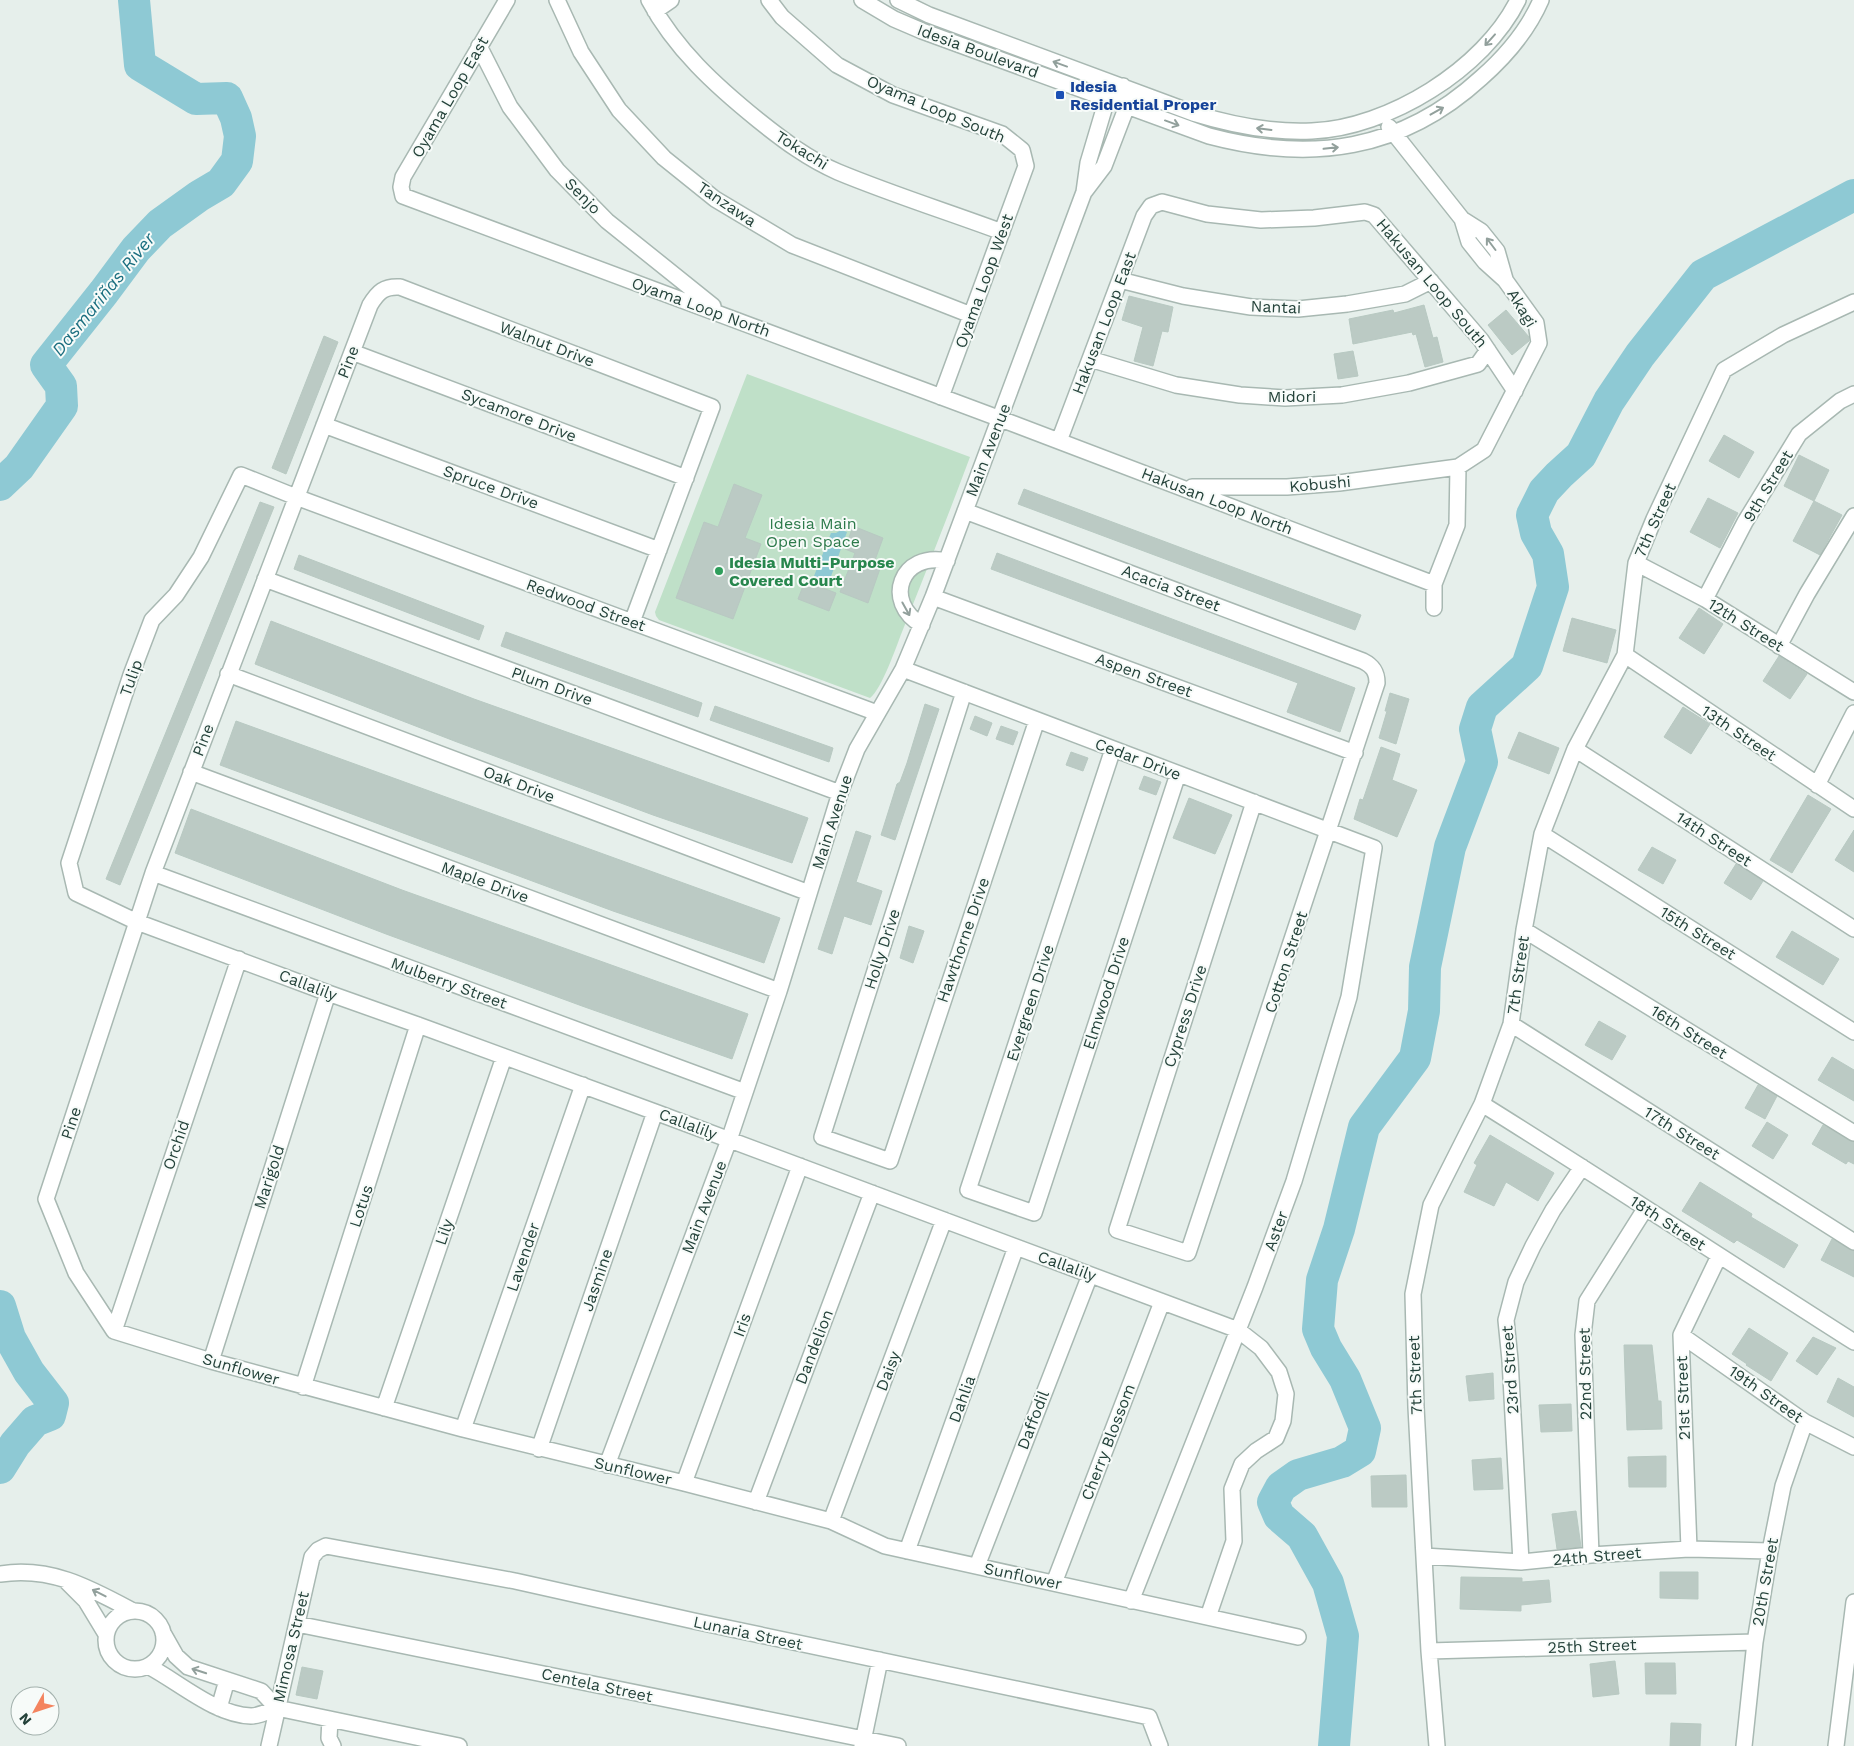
<svg xmlns="http://www.w3.org/2000/svg" width="1854" height="1746" viewBox="0 0 1854 1746" font-family="'Work Sans',sans-serif">
  <style>
    .green { fill: #bfe0c8 }
    .water { fill: #8ec9d4 }
    .lines { fill: none; stroke-linecap: round; stroke-linejoin: round }
    .river { stroke: #8ec9d4; stroke-width: 32 }
    .building { fill: #bbcac4; stroke: #b8c9c2 }
    .minor-casing { stroke: #a8b8b2; stroke-width: 18 }
    .minor { stroke: #fff; stroke-width: 15 }
    .oneway { stroke: #92a09c }
    .transit-dot { fill: #1a4fb4; stroke: #f7fbf9; stroke-width: 2 }
    .leisure-dot { fill: #2e9e5b; stroke: #f7fbf9; stroke-width: 2 }
    .labels { text-anchor: middle; dominant-baseline: central; stroke-width: 4; stroke-linejoin: round; paint-order: stroke }
    .street-label { font-size: 16px; fill: #24423a; stroke: #f7fbf9 }
    .transit-label { font-size: 16px; font-weight: bold; fill: #164399; stroke: #f7fbf9; text-anchor: start }
    .park-label { font-size: 16px; fill: #2d7a4b; stroke: #f7fbf9 }
    .leisure-label { font-size: 16px; font-weight: bold; fill: #27864d; stroke: #f7fbf9; text-anchor: start }
    .water-label { font-size: 18px; font-style: italic; fill: #1c6f80; stroke: #f7fbf9 }
  </style>
  <rect width="100%" height="100%" fill="#e6efeb"/>
  <!-- green -->
  <path class="green" d="M747,374L970,457C948,516 925,574 902,632C896,647 882,689 870,698L659,620L656,616L655,612Z"/>
  <!-- water -->
  <path class="water" d="M841,530L847,532L829,582L814,576L831,533H836Z"/>
  <g class="lines">
    <!-- river -->
    <path class="river" d="M0,485L19,467L62,406L61,386L46,365L104,292L136,249L160,224L199,196L221,183L237,161L240,136L236,118L227,98L196,99L140,65L134,0
      M0,1306L10,1338L29,1372L53,1403L50,1415L35,1421L15,1444L0,1468
      M1334,1746L1343,1636L1328,1583L1302,1536L1279,1516L1273,1502L1281,1487L1298,1475L1342,1462L1360,1451L1365,1428L1345,1379L1326,1348L1318,1329L1322,1280L1339,1229L1364,1127L1415,1058L1424,1011L1425,967L1450,847L1482,762L1475,729L1482,707L1527,666L1553,587L1548,554L1536,533L1532,515L1544,491L1559,475L1581,455L1609,401L1640,355L1703,275L1854,195"/>
  </g>
  <!-- building -->
  <path class="building" d="M1129,296L1173,307L1168,332L1162,331L1153,366L1134,361L1143,327L1122,320Z
    M1424,305L1433,338L1437,337L1443,362L1425,367L1416,334L1413,335L1412,332L1353,344L1349,319L1393,310L1394,313Z
    M1506,310L1529,337V341L1512,355L1488,325Z
    M324,336L338,342L286,474L272,468Z
    M1353,351L1358,376L1338,379L1334,354Z
    M1724,435L1754,452L1739,478L1709,461Z
    M1799,455L1829,470L1814,501L1784,486Z
    M734,484L762,495L745,538L761,544L733,619L676,598L704,522L718,527Z
    M1024,489L1361,615L1355,630L1018,504Z
    M1708,498L1738,513L1720,548L1690,532Z
    M1814,501L1842,515L1820,555L1793,541Z
    M260,502L274,507L120,885L106,879Z
    M853,526L883,538L875,560L882,563L868,603L840,592L855,553L845,549Z
    M997,553L1355,688L1340,732L1287,712L1298,683L991,569Z
    M299,555L484,626L479,640L294,569Z
    M805,581L836,593L829,611L798,599Z
    M1699,608L1723,624L1704,654L1679,638Z
    M1572,618L1616,630L1607,663L1563,651Z
    M271,621L474,699L808,818L792,863L653,815L457,742L255,664Z
    M506,632L702,703L698,717L501,646Z
    M1779,656L1807,674L1790,699L1763,681Z
    M1390,693L1409,699L1396,744L1379,738L1387,711H1385Z
    M925,704L939,709L895,840L881,835L897,784L900,782L907,763Z
    M715,706L833,748L829,762L710,720Z
    M1683,707L1710,724L1691,754L1664,737Z
    M975,716L992,723L987,736L970,729Z
    M236,721L780,918L764,963L613,911L220,765Z
    M1001,726L1018,732L1013,745L996,739Z
    M1519,732L1559,748L1549,774L1508,758Z
    M1381,747L1400,754L1392,780L1417,790L1397,837L1354,819L1360,799L1363,800Z
    M1071,752L1088,758L1083,771L1066,765Z
    M1144,776L1161,782L1156,795L1139,789Z
    M1808,795L1831,809L1792,873L1770,860Z
    M1189,798L1232,815L1215,854L1173,838Z
    M191,809L402,890L748,1014L732,1059L582,1006L386,934L175,853Z
    M1854,830V872L1835,860Z
    M856,831L871,836L856,882L882,891L871,925L844,916L832,954L818,949Z
    M1652,847L1676,860L1663,884L1638,870Z
    M1736,864L1763,881L1751,900L1724,883Z
    M909,926L924,931L913,963L900,958Z
    M1792,931L1839,959L1823,985L1776,957Z
    M1599,1021L1626,1036L1612,1060L1585,1045Z
    M1832,1057L1854,1070V1101L1818,1080Z
    M1758,1085L1777,1096L1765,1119L1745,1108Z
    M1767,1122L1788,1135L1773,1159L1752,1146Z
    M1823,1125L1854,1142V1164L1848,1161L1846,1164L1812,1144Z
    M1490,1135L1554,1173L1538,1201L1506,1182L1494,1206L1464,1192L1477,1165L1474,1163Z
    M1700,1182L1752,1214L1751,1217L1798,1245L1784,1268L1737,1240L1734,1243L1682,1211Z
    M1832,1239L1854,1251V1277L1821,1260Z
    M1749,1328L1788,1353L1771,1381L1746,1365L1747,1364L1732,1354Z
    M1813,1337L1836,1348L1817,1375L1796,1361Z
    M1624,1345H1652L1658,1401H1661L1662,1429L1627,1430Z
    M1493,1373L1494,1399L1469,1401L1466,1376Z
    M1838,1378L1854,1387V1417L1827,1402Z
    M1571,1404L1572,1431L1541,1432L1539,1405Z
    M1666,1456V1487H1629L1628,1457Z
    M1501,1458L1503,1489L1474,1490L1472,1460Z
    M1406,1475L1407,1507H1372L1371,1476Z
    M1576,1511L1581,1547L1557,1549L1552,1514Z
    M1660,1572H1698V1599L1660,1598Z
    M1461,1577L1522,1578V1582L1549,1580L1551,1602L1521,1605V1611L1460,1609Z
    M1615,1661L1619,1694L1593,1697L1590,1664Z
    M1645,1663H1675L1676,1694H1646Z
    M302,1667L323,1671L317,1699L296,1695Z
    M1671,1723L1701,1724L1700,1746H1670Z"/>
  <g class="lines">
    <!-- minor casing -->
    <g class="minor-casing">
      <path id="minor" d="M507,0L403,177L401,187L403,196L1014,424L1434,584
        M557,0L581,52L619,110L664,158L715,199L792,245L971,315
        M649,0C675,49 716,86 758,120C783,140 808,159 838,172C891,194 948,212 1002,232
        M769,0L782,17L837,65L893,95L1002,134L1022,150L1026,166L941,397
        M862,0L894,19L922,31L1209,136C1311,163 1401,151 1481,78C1506,56 1528,30 1541,0
        M898,0L929,15L1193,113C1232,125 1271,133 1312,131C1388,128 1484,69 1518,0
        M655,11L671,0
        M479,46L510,107L557,170L607,221L713,306
        M1389,127L1462,219L1481,231L1497,251L1505,279
        M1085,191L1104,166L1127,106L1125,98
        M1120,280L1183,296L1251,307L1298,309L1347,304L1405,294L1431,281
        M352,352L686,478
        M1090,359L1176,385L1240,395L1285,398L1342,395L1409,383L1478,364L1488,350
        M324,425L659,550
        M1059,441L1144,216L1151,206L1162,202L1207,214L1261,220L1314,218L1365,212L1374,215L1481,340L1515,391
        M1192,487H1287L1339,483L1458,467L1484,450L1539,343L1536,323L1505,280L1485,262L1469,242L1462,219
        M965,511L1363,661C1373,666 1377,672 1377,683L1188,1253L1117,1230L1254,802
        M1636,563L1705,599L1854,692
        M265,579L840,793
        M933,597L1355,753
        M1705,599L1745,522L1799,434L1840,401L1854,394
        M1434,608V584L1457,525L1458,467
        M632,622L712,407L400,287C384,286 378,292 370,305L153,873L46,1199L76,1273L114,1331L211,1361L463,1429L684,1483L831,1521L885,1546L1298,1637
        M922,625C882,602 901,551 947,561
        M1779,646L1807,594L1854,516
        M1625,655L1854,809
        M903,669L1374,848L1349,997L1294,1181L1255,1287L1131,1601
        M228,674L809,893
        M964,692L822,1137L890,1161L1037,720
        M877,713L296,497L241,475L201,557L176,595L152,620L131,675L69,863L76,893L137,922L328,993L418,1025L655,1112L1238,1330L1261,1348L1279,1372L1286,1394L1283,1421L1276,1438L1256,1451L1242,1464L1232,1489L1234,1541L1208,1617
        M1113,749L968,1190L1034,1213L1178,774
        M1575,749L1854,929
        M191,772L779,991
        M1817,785L1854,713
        M1542,834L1854,1032
        M153,873L745,1092
        M1524,930L1854,1133
        M1511,1024L1854,1242
        M1482,1104C1607,1182 1730,1263 1854,1342
        M114,1331L239,959
        M1681,1335L1805,1422L1854,1447
        M211,1361L328,993
        M303,1387L418,1025
        M384,1408L504,1057
        M463,1429L583,1085
        M539,1449L655,1112
        M607,1465L729,1140L779,991L840,793L857,749L903,669L933,597L1084,192L1088,163L1107,99L1123,86
        M684,1483L800,1166
        M756,1502L872,1193
        M831,1521L944,1220
        M1689,1549L1681,1335L1719,1256
        M907,1551L1016,1247
        M1591,1555L1583,1335L1587,1301L1645,1209
        M1424,1556L1521,1562L1591,1555L1689,1549L1770,1551
        M1521,1562L1510,1360L1506,1320L1516,1282L1533,1246L1553,1210L1582,1167
        M977,1566L1090,1275
        M0,1574C51,1566 90,1588 133,1611
        M67,1582L86,1601L106,1634
        M1054,1583L1162,1302
        M106 1640a29 29 0 1 1 58 0a29 29 0 1 1-58 0Z
        M297,1624L898,1746
        M163,1633L176,1656L188,1667L261,1691L277,1708
        M1429,1651L1755,1642
        M148,1666C179,1682 215,1715 251,1716C259,1716 269,1711 277,1708L459,1746
        M219,1708L227,1680
        M330,1719L329,1738L333,1746
        M269,1746L312,1557L318,1550L326,1546L515,1581L694,1621L1149,1717L1160,1746
        M862,1746L880,1660
        M1437,1746L1429,1651L1416,1407L1413,1294L1431,1205L1482,1104L1511,1024L1524,930L1542,834L1575,749L1625,655L1636,563L1654,519L1724,370L1783,335L1854,302
        M1744,1746L1755,1642L1770,1551L1783,1486L1805,1422
        M1836,1746L1854,1602"/>
    </g>
    <!-- minor -->
    <use href="#minor" class="minor"/>
  </g>
  <!-- one-way arrows -->
  <defs><path id="oneway-shaft" d="M-6 0H5M1.5-3L5.5 0L1.5 3" fill="none" stroke-width="1.6" stroke-linecap="round" stroke-linejoin="round" transform="scale(1.25)"/></defs>
  <g class="oneway">
    <use href="#oneway-shaft" transform="translate(1490 40) rotate(132)"/>
    <use href="#oneway-shaft" transform="translate(1060 64) rotate(-160)"/>
    <use href="#oneway-shaft" transform="translate(1437 111) rotate(-29)"/>
    <use href="#oneway-shaft" transform="translate(1172 123) rotate(20)"/>
    <use href="#oneway-shaft" transform="translate(1264 129) rotate(-173)"/>
    <use href="#oneway-shaft" transform="translate(1331 148) rotate(-6)"/>
    <use href="#oneway-shaft" transform="translate(1491 244) rotate(-127)"/>
    <use href="#oneway-shaft" transform="translate(906 609) rotate(61)"/>
    <use href="#oneway-shaft" transform="translate(99 1593) rotate(-153)"/>
    <use href="#oneway-shaft" transform="translate(199 1671) rotate(-162)"/>
  </g>
  <!-- markers -->
  <rect class="transit-dot" x="1055" y="90" width="10" height="10" rx="2.5"/>
  <circle class="leisure-dot" cx="719" cy="571" r="5"/>
  <g class="labels">
    <!-- street labels -->
    <g class="street-label">
      <text transform="translate(978 51) rotate(20)">Idesia Boulevard</text>
      <text transform="translate(450 97) rotate(-60)">Oyama Loop East</text>
      <text transform="translate(936 109) rotate(23)">Oyama Loop South</text>
      <text transform="translate(802 150) rotate(32)">Tokachi</text>
      <text transform="translate(583 196) rotate(45)">Senjo</text>
      <text transform="translate(727 204) rotate(34)">Tanzawa</text>
      <text transform="translate(984 281) rotate(-70)">Oyama Loop West</text>
      <text transform="translate(1432 283) rotate(50)">Hakusan Loop South</text>
      <text transform="translate(701 307) rotate(20)">Oyama Loop North</text>
      <text transform="translate(1276 307) rotate(2)">Nantai</text>
      <text transform="translate(1522 308) rotate(59)">Akagi</text>
      <text transform="translate(1104 323) rotate(-69)">Hakusan Loop East</text>
      <text transform="translate(547 344) rotate(21)">Walnut Drive</text>
      <text transform="translate(348 362) rotate(-69)">Pine</text>
      <text x="1292" y="396">Midori</text>
      <text transform="translate(519 415) rotate(21)">Sycamore Drive</text>
      <text transform="translate(988 450) rotate(-69)">Main Avenue</text>
      <text transform="translate(1320 484) rotate(-5)">Kobushi</text>
      <text transform="translate(1768 486) rotate(-59)">9th Street</text>
      <text transform="translate(491 487) rotate(20)">Spruce Drive</text>
      <text transform="translate(1217 501) rotate(21)">Hakusan Loop North</text>
      <text transform="translate(1655 520) rotate(-66)">7th Street</text>
      <text transform="translate(1171 588) rotate(21)">Acacia Street</text>
      <text transform="translate(586 605) rotate(20)">Redwood Street</text>
      <text transform="translate(1746 625) rotate(32)">12th Street</text>
      <text transform="translate(1144 675) rotate(20)">Aspen Street</text>
      <text transform="translate(131 678) rotate(-70)">Tulip</text>
      <text transform="translate(552 686) rotate(20)">Plum Drive</text>
      <text transform="translate(1739 733) rotate(34)">13th Street</text>
      <text transform="translate(203 740) rotate(-69)">Pine</text>
      <text transform="translate(1138 759) rotate(21)">Cedar Drive</text>
      <text transform="translate(519 784) rotate(21)">Oak Drive</text>
      <text transform="translate(832 822) rotate(-72)">Main Avenue</text>
      <text transform="translate(1714 839) rotate(33)">14th Street</text>
      <text transform="translate(485 882) rotate(20)">Maple Drive</text>
      <text transform="translate(1698 933) rotate(32)">15th Street</text>
      <text transform="translate(963 940) rotate(-71)">Hawthorne Drive</text>
      <text transform="translate(882 949) rotate(-72)">Holly Drive</text>
      <text transform="translate(1286 962) rotate(-72)">Cotton Street</text>
      <text transform="translate(1518 975) rotate(-82)">7th Street</text>
      <text transform="translate(449 983) rotate(20)">Mulberry Street</text>
      <text transform="translate(308 985) rotate(21)">Callalily</text>
      <text transform="translate(1106 993) rotate(-72)">Elmwood Drive</text>
      <text transform="translate(1030 1003) rotate(-72)">Evergreen Drive</text>
      <text transform="translate(1185 1016) rotate(-72)">Cypress Drive</text>
      <text transform="translate(1689 1032) rotate(32)">16th Street</text>
      <text transform="translate(71 1123) rotate(-72)">Pine</text>
      <text transform="translate(688 1124) rotate(21)">Callalily</text>
      <text transform="translate(1682 1133) rotate(32)">17th Street</text>
      <text transform="translate(176 1145) rotate(-71)">Orchid</text>
      <text transform="translate(269 1177) rotate(-72)">Marigold</text>
      <text transform="translate(361 1206) rotate(-72)">Lotus</text>
      <text transform="translate(704 1207) rotate(-69)">Main Avenue</text>
      <text transform="translate(1668 1223) rotate(33)">18th Street</text>
      <text transform="translate(1276 1231) rotate(-70)">Aster</text>
      <text transform="translate(444 1232) rotate(-71)">Lily</text>
      <text transform="translate(523 1257) rotate(-71)">Lavender</text>
      <text transform="translate(1067 1266) rotate(20)">Callalily</text>
      <text transform="translate(597 1280) rotate(-71)">Jasmine</text>
      <text transform="translate(742 1325) rotate(-70)">Iris</text>
      <text transform="translate(814 1347) rotate(-69)">Dandelion</text>
      <text transform="translate(241 1369) rotate(16)">Sunflower</text>
      <text transform="translate(1510 1370) rotate(-94)">23rd Street</text>
      <text transform="translate(888 1371) rotate(-69)">Daisy</text>
      <text transform="translate(1585 1374) rotate(-91)">22nd Street</text>
      <text transform="translate(1415 1375) rotate(-92)">7th Street</text>
      <text transform="translate(1766 1394) rotate(35)">19th Street</text>
      <text transform="translate(1683 1398) rotate(-92)">21st Street</text>
      <text transform="translate(962 1399) rotate(-70)">Dahlia</text>
      <text transform="translate(1033 1420) rotate(-69)">Daffodil</text>
      <text transform="translate(1108 1442) rotate(-69)">Cherry Blossom</text>
      <text transform="translate(633 1471) rotate(13)">Sunflower</text>
      <text transform="translate(1597 1556) rotate(-5)">24th Street</text>
      <text transform="translate(1023 1576) rotate(12)">Sunflower</text>
      <text transform="translate(1765 1582) rotate(-80)">20th Street</text>
      <text transform="translate(748 1633) rotate(12)">Lunaria Street</text>
      <text transform="translate(1592 1646) rotate(-2)">25th Street</text>
      <text transform="translate(291 1647) rotate(-77)">Mimosa Street</text>
      <text transform="translate(597 1685) rotate(12)">Centela Street</text>
    </g>
    <!-- transit labels -->
    <g class="transit-label">
      <text x="1070" y="86">Idesia<tspan x="1070" dy="18">Residential Proper</tspan></text>
    </g>
    <!-- park labels -->
    <g class="park-label">
      <text x="813" y="523">Idesia Main<tspan x="813" dy="18">Open Space</tspan></text>
    </g>
    <!-- leisure labels -->
    <g class="leisure-label">
      <text x="729" y="562">Idesia Multi-Purpose<tspan x="729" dy="18">Covered Court</tspan></text>
    </g>
    <!-- water labels -->
    <g class="water-label">
      <text transform="translate(103 294) rotate(-51)">Dasmariñas River</text>
    </g>
  </g>
  <!-- north arrow -->
  <g transform="translate(35 1711) rotate(230)"><circle r="24" fill="#f7fbf9" stroke="#a3b1ad"/>
  <path d="M0-4L9 19L0 12L-9 19Z" fill="#f4845f"/>
  <text y="-8" font-size="14" font-weight="bold" text-anchor="middle" fill="#24423a">N</text>
  </g>
</svg>
